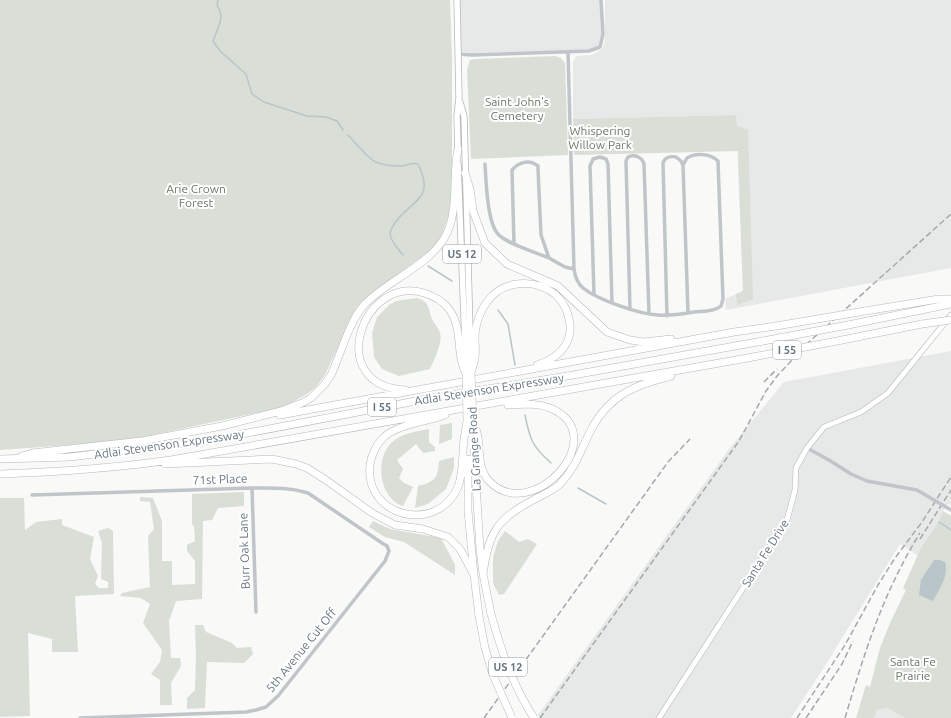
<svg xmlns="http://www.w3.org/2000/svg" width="951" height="718" viewBox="0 0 951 718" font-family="Ubuntu,sans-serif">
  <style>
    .built { fill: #e7e8e8 }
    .green { fill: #d9ded6 }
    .water { fill: #b9c5c9 }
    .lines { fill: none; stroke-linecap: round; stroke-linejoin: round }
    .stream { stroke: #b9c5c9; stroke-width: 1.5 }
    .secondary-casing { stroke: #b3b9bd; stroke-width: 6 }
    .primary-casing { stroke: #b4b9bd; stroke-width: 7 }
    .highway-casing { stroke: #b4b8bc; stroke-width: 8 }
    .street { stroke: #c0c5c9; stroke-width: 3.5 }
    .secondary { stroke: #fff; stroke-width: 5 }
    .primary { stroke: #fff; stroke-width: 5.5 }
    .highway { stroke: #fff; stroke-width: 7 }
    .rail { stroke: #a2a9ae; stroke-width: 1.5; stroke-dasharray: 6 3; stroke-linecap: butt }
    .highway-bridge-casing { stroke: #b4b8bc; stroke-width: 8; stroke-linecap: butt }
    .street-bridge { stroke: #c0c5c9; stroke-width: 3.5 }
    .highway-bridge { stroke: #fff; stroke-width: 7 }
    .labels { text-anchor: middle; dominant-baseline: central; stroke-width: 4; stroke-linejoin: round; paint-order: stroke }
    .shield { fill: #fff; stroke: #949fa7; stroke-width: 1 }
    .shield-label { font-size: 11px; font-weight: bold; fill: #667681 }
    .park-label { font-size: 12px; fill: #687964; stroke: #fff }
    .street-label { font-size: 12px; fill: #667681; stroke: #fff }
  </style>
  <rect width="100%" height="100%" fill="#f9f9f7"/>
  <!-- built -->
  <path class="built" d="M458,0H601L602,33L598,46L588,50L472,53L459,52Z
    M605,0H951V268L726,310L725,299L743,291L736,115L573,119V62L576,56L592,55L601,50L604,46L605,37Z
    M951,351V505L948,504L943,511L936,526L918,556L900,544L823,669L791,718H539L538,715L729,449L784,382Z
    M887,708L905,718H874L877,710Z"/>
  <!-- green -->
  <path class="green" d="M0,0H450L452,61V183L449,214L444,229L438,243L426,254L373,292L356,308L325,375L316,387L307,394L284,407L124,441L0,450Z
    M555,56L561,58L565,63L568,155L471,159L467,70L470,60L476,59Z
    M736,115L737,126L748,130L753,299L737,305L736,294L743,291L738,151L574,155L573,119Z
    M417,298C430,302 428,308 432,319C434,324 439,328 440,333C443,342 434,360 430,369L399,376L382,369L374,357L372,333L377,317L389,305L396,301Z
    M452,423V439L439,444L440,425Z
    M429,429V442L435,447V451L423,453L416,444L397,460L403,469L399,478L404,483L413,487L403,506C378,498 373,454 396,439C405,433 419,431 429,429Z
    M454,457V468L446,489L428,504L415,508L418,486C435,482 438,478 439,461Z
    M244,492V506L218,508L212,520L203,521L202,599L176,601L169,621L171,658H180L181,666L171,683L172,705H160V680L151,674L160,662L162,650L143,623L150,604L141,598L120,596L122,593L150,587L148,536L154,529L150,502L140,501V497L153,498L162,521V561H172V585L195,584V561L187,551V545L195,541L194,527L192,524V494Z
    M0,498H24L25,530L36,522L62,519V525L94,537L90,559L98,576L95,584L99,588H108V582L101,579L102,543L98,531L108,528L113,531L114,594L75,596L78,652H52V639L28,633L30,716L0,717Z
    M943,511L951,516V718H905L887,708L877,710L874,718H856L866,685L870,687L880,648L890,623L906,590L903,588L921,548L936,526Z
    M373,521L390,529L441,538L455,565V575L404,542L385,537L369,527Z
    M505,531L519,542L528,539L537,544L504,594L499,595L493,583V557L498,541Z
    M195,625H203L206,632L232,643L237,648L251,647L253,654L244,663L207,662L205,708L187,709V698L195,690L196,656Z"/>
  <!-- water -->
  <path class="water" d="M934,560H940L945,562C949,577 939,589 933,601L919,595L921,580Z"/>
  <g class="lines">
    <!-- stream -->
    <path class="stream" d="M218,0L217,6C226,16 217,29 213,41L220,51L246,74L252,94L264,102L307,116L326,117L337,121L343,130
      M348,135C356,143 368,160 378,163C384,165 393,166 400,166C406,166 412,162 418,164C436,201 411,199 395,223C393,226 390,231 390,234C391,242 399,250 403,255
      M428,266L452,281
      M498,310L508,324L515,365
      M525,415C530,440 532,446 551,463
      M578,488L606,504
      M939,522L951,530"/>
    <!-- secondary casing -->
    <g class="secondary-casing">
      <path id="secondary" d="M659,718L787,520L795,490L796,468L807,448L824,427L861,412L888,393L951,315"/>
    </g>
    <!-- primary casing -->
    <g class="primary-casing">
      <path id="primary" d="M457,0L459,98L457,116L458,151
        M460,102L464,116L471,367
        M458,164L466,369"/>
    </g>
    <!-- highway casing -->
    <g class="highway-casing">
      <path id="highway" d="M465,173L470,189L473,211L485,243L507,264L558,286L607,332L630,340L644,342L671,339
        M865,311L939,299H951
        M848,325L951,304
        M832,342L922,324
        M471,373C472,368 474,363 475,358C476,351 475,344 475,337C475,326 480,311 487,302C502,280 534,278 555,294C560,299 565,306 567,312C577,339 562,357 537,365
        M406,390C324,387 361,274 424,293C434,296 443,301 449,309C460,324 458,342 461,359C462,364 464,369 466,374
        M280,415L734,332L776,326
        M445,415C426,422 397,424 383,438C376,445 371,456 370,465C364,517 437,535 458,487C464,471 462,455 464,439C465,433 466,427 467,421
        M473,420C475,426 477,432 478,437C480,452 478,469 489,481C532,526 615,435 550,408C537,403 522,404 508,405
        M474,451L480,549L483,574L491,614
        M22,456L32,453L142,441L222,426L281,411L302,403L311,398L325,384L331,375C341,354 349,321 365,304C389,279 432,265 447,233C459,207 452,177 458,149
        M0,459L70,457L211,440L421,400L573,375L763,341
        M468,459V511L474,575L479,616
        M165,464L272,459L296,464L307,468L326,480L372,513L395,525L423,529L448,537L460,549L474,575
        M0,474C57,472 115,468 171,460L742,359
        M483,574C489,531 497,519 535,499C544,494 555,490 561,483C576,467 581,449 591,430C609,395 635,385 671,376"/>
    </g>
    <!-- street -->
    <path class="street" d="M568,52L574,269C575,276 577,283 583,288C598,300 639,314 658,315C670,316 682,314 694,312C703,311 714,312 721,306L723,299L718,161C711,154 696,152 687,158L683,165L681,161L676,157C671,156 665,157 663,163L667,316
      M458,54L472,55L589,51L600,47L603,34L601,0
      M485,164C486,180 487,222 498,234C507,244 535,252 549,258
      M683,165L688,313
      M514,244L512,170C519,162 529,159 538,166V169L541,235L549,258L565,267L574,269
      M594,294L590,166L593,159L600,157L606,159L608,164L612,303
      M630,309L626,161L628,157C635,154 642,157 644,164L649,314
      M807,448L829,460
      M252,488L256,612
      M32,495L252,488C272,488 289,487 308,493L382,543L387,546L389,551L385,561L278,696L266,707L256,710L246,712L80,718"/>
    <!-- secondary -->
    <use href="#secondary" class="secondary"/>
    <!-- primary -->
    <use href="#primary" class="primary"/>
    <!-- highway -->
    <use href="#highway" class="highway"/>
    <!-- rail -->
    <path class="rail" d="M764,382L777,369
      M920,539L951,490
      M484,718L668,462L690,439
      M540,718L739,441L766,391L777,376L809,342L951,214
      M797,718L845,645L878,585L895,558L922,522L951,477
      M806,718L842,664L853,641
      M845,718C865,651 883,593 920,533"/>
    <!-- highway-bridge casing -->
    <g class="highway-bridge-casing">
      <path id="highway-bridge" d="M922,324L951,320
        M776,326L865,311
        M763,341L848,325
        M742,359L832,342
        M471,373L473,420
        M466,374L467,421
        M491,614C501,650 513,686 534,718
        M479,616L485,648L493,675L512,718"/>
    </g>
    <!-- street-bridge -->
    <path class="street-bridge" d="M829,460L851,474L867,481L917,490L951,510"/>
    <!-- highway-bridge -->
    <use href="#highway-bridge" class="highway-bridge"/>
  </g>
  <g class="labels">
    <!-- shield labels -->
    <g class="shield">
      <rect x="443" y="245" width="38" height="18" rx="3"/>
      <rect x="773" y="341" width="28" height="18" rx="3"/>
      <rect x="368" y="398" width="28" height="18" rx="3"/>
      <rect x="489" y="658" width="38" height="18" rx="3"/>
    </g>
    <g class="shield-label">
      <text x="462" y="254">US 12</text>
      <text x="787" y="350">I 55</text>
      <text x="382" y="407">I 55</text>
      <text x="508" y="667">US 12</text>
    </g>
    <!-- park labels -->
    <g class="park-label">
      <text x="517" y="101">Saint John's<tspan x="517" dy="14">Cemetery</tspan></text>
      <text x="600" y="130">Whispering<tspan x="600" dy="14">Willow Park</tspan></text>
      <text x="196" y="188">Arie Crown<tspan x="196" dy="14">Forest</tspan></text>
      <text x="913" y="661">Santa Fe<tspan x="913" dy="14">Prairie</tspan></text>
    </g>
    <!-- street labels -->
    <g class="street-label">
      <text transform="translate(489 389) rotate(-9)">Adlai Stevenson Expressway</text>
      <text transform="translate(169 444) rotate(-8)">Adlai Stevenson Expressway</text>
      <text transform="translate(474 449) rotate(-93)">La Grange Road</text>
      <text transform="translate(220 479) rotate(-2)">71st Place</text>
      <text transform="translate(244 551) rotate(-92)">Burr Oak Lane</text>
      <text transform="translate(765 553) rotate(-58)">Santa Fe Drive</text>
      <text transform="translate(301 650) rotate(-51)">5th Avenue Cut Off</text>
    </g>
  </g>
</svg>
